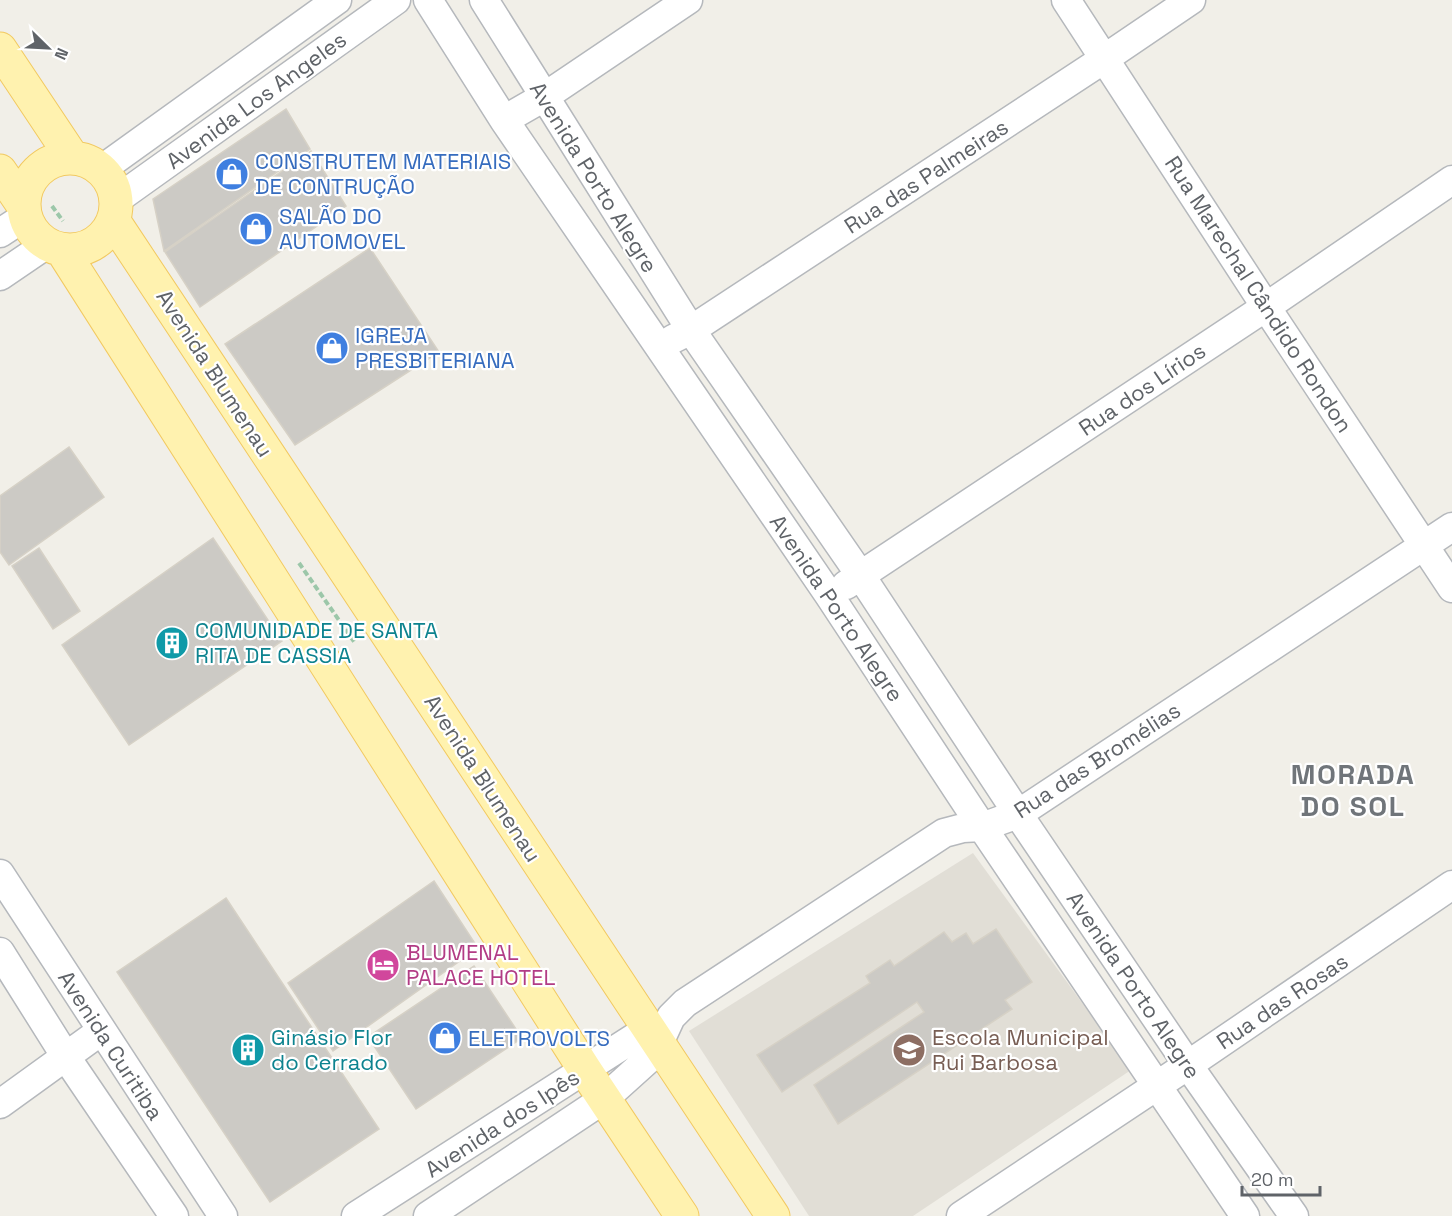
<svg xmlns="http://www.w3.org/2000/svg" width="1452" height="1216" viewBox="0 0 1452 1216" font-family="'Space Grotesk',sans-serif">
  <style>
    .education { fill: #e1ded6 }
    .building { fill: #cccac5; stroke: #d6d1c6; stroke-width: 1.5 }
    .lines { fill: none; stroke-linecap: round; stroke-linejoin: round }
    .minor-casing { stroke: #b5b8bc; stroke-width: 31 }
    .major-casing { stroke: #f2c960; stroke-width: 35 }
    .path { stroke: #9cc7a9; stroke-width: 4; stroke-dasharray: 6 3; stroke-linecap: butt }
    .minor { stroke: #fff; stroke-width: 28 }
    .major { stroke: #fff2af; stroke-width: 33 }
    .labels { text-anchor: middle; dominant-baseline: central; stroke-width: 4.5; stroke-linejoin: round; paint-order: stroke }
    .street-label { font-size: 22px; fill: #5f6368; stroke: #fff }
    .shop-label { font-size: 22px; fill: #366cbe; stroke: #fff; text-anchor: start }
    .culture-label { font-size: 22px; fill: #0d838f; stroke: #fff; text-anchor: start }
    .hotel-label { font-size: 22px; fill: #b23c85; stroke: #fff; text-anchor: start }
    .education-label { font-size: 22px; fill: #785e54; stroke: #fff; text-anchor: start }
    .district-label { font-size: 28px; font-weight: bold; letter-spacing: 1.5px; fill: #70757a; stroke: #fff }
  </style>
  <rect width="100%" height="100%" fill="#f1efe8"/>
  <!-- education -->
  <path class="education" d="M973,853L1131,1070L913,1216H809L689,1031Z"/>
  <!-- building -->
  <path class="building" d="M286,109L310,149L164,251L153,199Z
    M311,151L346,206L200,307L165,252Z
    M370,248L439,352L295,445L225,344Z
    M69,447L104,497L9,565L0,552V496Z
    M213,538L282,641L129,745L62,645Z
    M39,548L80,611L53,629L12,566Z
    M434,881L478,948L333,1051L288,983Z
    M226,898L379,1129L270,1202L117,972Z
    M996,929L1032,982L1005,1000L1012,1009L838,1124L814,1085L924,1012L917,1002L782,1092L757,1055L870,983L866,976L890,960L894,966L944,932L952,942L966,933L973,944Z
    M474,966L522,1038L416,1109L368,1037Z"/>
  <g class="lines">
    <!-- minor casing -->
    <g class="minor-casing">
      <path id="minor" d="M428,0L504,120L829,595L982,827L1245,1216
        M484,0L691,330L861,576L1018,814L1188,1065L1294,1216
        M1066,0L1266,307L1452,588
        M504,120L544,97L688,0
        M102,169L337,0
        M116,200L396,0
        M0,233L26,216
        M0,276L47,244
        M673,339L691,330L1104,59L1191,0
        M846,585L1266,307L1452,180
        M0,874L223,1216
        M0,952L66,1057L174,1216
        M0,1104L101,1031
        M356,1216L648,1029
        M428,1216L604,1099L654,1054L671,1017L685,1003L944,833L963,828L982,827L1018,814L1452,527
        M961,1216L1188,1065L1452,885"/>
    </g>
    <!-- major casing -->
    <g class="major-casing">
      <path id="major" d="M0,49L72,157
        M24 204a46 46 0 1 1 92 0a46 46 0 1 1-92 0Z
        M0,171L23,205
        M113,220L773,1216
        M62,250L585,1070L682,1216"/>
    </g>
    <!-- path -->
    <path class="path" d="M52,206L63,221
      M299,563L355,643"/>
    <!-- minor -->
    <use href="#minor" class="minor"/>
    <!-- major -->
    <use href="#major" class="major"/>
  </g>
  <!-- icons -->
  <defs>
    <g id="shop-disc" transform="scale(1.725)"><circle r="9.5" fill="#3f7fe0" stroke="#fff"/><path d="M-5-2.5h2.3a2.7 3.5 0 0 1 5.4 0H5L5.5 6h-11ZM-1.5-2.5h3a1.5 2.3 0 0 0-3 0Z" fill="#fff"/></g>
    <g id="building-disc" transform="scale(1.725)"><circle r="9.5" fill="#0f9aa8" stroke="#fff"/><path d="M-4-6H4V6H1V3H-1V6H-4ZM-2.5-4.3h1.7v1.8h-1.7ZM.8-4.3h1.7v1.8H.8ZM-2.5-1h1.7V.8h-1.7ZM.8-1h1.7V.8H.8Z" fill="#fff"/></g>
    <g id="hotel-disc" transform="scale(1.725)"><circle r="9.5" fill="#d1479c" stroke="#fff"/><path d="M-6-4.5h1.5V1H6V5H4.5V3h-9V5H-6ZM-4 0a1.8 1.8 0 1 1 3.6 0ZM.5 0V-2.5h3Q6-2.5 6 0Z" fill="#fff"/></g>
    <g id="school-disc" transform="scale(1.725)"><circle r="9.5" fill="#8d6e63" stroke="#fff"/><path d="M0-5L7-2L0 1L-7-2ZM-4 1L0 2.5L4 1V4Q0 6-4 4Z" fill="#fff"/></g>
  </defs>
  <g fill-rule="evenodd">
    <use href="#shop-disc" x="232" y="174"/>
    <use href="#shop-disc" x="256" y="229"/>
    <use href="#shop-disc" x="332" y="348"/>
    <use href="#building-disc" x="172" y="643"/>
    <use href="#hotel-disc" x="383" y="965"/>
    <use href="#shop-disc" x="445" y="1038"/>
    <use href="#building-disc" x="248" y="1050"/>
    <use href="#school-disc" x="909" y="1050"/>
  </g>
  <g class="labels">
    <!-- street labels -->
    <g class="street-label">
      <text transform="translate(256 100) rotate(-36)">Avenida Los Angeles</text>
      <text transform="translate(926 176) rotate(-33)">Rua das Palmeiras</text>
      <text transform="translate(594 177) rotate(58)">Avenida Porto Alegre</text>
      <text transform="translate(1259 294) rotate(57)">Rua Marechal Cândido Rondon</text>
      <text transform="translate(215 373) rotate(57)">Avenida Blumenau</text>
      <text transform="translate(1142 389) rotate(-34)">Rua dos Lírios</text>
      <text transform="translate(837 608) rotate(56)">Avenida Porto Alegre</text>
      <text transform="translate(1097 760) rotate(-33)">Rua das Bromélias</text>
      <text transform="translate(483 778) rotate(57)">Avenida Blumenau</text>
      <text transform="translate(1134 985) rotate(56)">Avenida Porto Alegre</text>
      <text transform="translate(1282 1001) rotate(-34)">Rua das Rosas</text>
      <text transform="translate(111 1045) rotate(57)">Avenida Curitiba</text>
      <text transform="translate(502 1123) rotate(-33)">Avenida dos Ipês</text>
    </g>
    <!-- shop labels -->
    <g class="shop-label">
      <text x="255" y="161">CONSTRUTEM MATERIAIS<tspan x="255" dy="25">DE CONTRUÇÃO</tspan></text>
      <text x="279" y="216">SALÃO DO<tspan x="279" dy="25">AUTOMOVEL</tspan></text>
      <text x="355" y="335">IGREJA<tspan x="355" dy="25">PRESBITERIANA</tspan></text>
      <text x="468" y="1038">ELETROVOLTS</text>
    </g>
    <!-- culture labels -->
    <g class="culture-label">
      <text x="195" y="630">COMUNIDADE DE SANTA<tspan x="195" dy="25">RITA DE CASSIA</tspan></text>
      <text x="271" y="1037">Ginásio Flor<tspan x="271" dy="25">do Cerrado</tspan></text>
    </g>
    <!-- hotel labels -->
    <g class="hotel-label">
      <text x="406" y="952">BLUMENAL<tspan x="406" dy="25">PALACE HOTEL</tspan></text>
    </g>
    <!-- education labels -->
    <g class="education-label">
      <text x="932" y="1037">Escola Municipal<tspan x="932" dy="25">Rui Barbosa</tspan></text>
    </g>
    <!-- district labels -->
    <g class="district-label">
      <text x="1353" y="774">MORADA<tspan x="1353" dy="32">DO SOL</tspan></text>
    </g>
  </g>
  <!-- north arrow -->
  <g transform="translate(48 48) rotate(114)" stroke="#ffffff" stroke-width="4.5" paint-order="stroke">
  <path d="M0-4.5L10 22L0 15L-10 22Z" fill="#5f6368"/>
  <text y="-9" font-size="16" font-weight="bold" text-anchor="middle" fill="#5f6368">N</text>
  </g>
  <!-- scale -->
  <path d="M1242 1186v9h78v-9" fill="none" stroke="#5f6368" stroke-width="3"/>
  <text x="1251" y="1186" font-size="18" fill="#5f6368" stroke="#ffffff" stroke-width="4.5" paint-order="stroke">20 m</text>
</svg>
